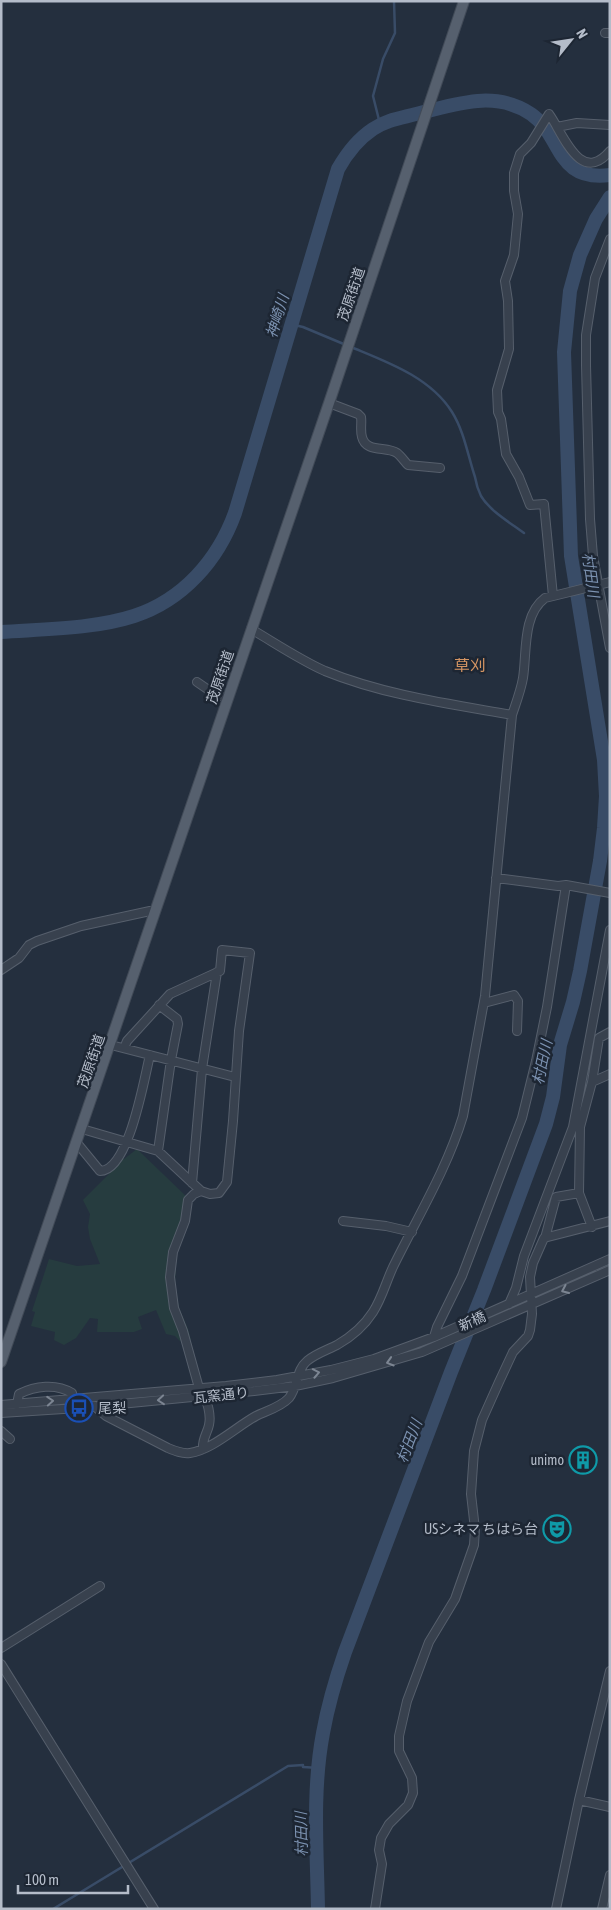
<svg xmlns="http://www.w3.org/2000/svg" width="611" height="1910" viewBox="0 0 611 1910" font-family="'Asap Condensed','Noto Sans JP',sans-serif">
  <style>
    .green { fill: #263c3f }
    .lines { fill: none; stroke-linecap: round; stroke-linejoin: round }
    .stream { stroke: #394c67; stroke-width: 2.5 }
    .river { stroke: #394c67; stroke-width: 14 }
    .minor-casing { stroke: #565f6c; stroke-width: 10 }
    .major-casing { stroke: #414a57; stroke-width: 12 }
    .minor { stroke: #38414e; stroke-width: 8 }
    .major { stroke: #56606e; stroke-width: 10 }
    .oneway { stroke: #7c8592 }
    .labels { text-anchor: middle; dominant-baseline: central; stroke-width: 5; stroke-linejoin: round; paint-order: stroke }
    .street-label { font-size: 14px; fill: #b4bcc9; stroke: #1d2633 }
    .poi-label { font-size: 14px; fill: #b4bcc9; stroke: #1d2633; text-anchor: end }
    .water-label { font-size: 15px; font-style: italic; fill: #7c92b1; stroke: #1d2633 }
    .quarter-label { font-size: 16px; fill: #d59563; stroke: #1d2633 }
  </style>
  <rect width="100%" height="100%" fill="#242f3e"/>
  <!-- green -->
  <path class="green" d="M137,1149L190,1200L188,1223L177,1249L175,1284L179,1308L188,1329L191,1340L180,1341L175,1336L166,1334L156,1310L138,1317L142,1329L134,1332H97L98,1319L90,1318L76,1338L64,1345L54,1340L55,1332L31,1326L35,1312L32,1311L49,1259L77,1266L100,1264L90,1239L88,1227L90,1214L83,1200L109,1174L122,1157L124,1159Z"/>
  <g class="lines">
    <!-- stream -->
    <path class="stream" d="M380,124L373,96L383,59L395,33L394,1
      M290,324L303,327L346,345
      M351,347C387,362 430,377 452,412C464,431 468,456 475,477C476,483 478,490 481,496C490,511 509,522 524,533
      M606,796H610
      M53,1909L288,1766L303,1765V1767L319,1768"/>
    <!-- river -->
    <path class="river" d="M1,632C44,629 94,629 134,616C183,600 218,560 235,513L338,169C347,153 358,139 373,129C386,120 401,118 416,114C454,105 494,89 531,114C563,136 555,182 610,175
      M318,1909C317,1850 312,1791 323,1733C328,1705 336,1678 345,1652L451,1372L484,1290L546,1124L553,1097L560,1045L573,1002L580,971L600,861L604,828L606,796L604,760L571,556L564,352L570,291L580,255L596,219L610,197"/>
    <!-- minor casing -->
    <g class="minor-casing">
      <path id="minor" d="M605,33H610
        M557,127L577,123L610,125
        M610,239L595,278L586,335V365L590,519L593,556L610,648
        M329,403L358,414L361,417C362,423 360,430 362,437C366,453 386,446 397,453C401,456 405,462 408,465L440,468
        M553,596L544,504L530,505L519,477L506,454L501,419L498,412L497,390L509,349L508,301L505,281L514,255L518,214L514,191V173L520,154L531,143L549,114C563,133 580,186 610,151
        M251,629C275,643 300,660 325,671C384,695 450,704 512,715
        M197,682L213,693L227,698
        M496,878L558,886L566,885L610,893
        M1,970L19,958L29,945L37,941L81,926L150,911L154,912
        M484,1003L514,995L518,1001L517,1031
        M111,1045L235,1077
        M592,1082L610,1074
        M82,1129L158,1151L201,1191L210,1194L219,1193L227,1182L233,1121L239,1031L250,953L222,950L220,971L170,994L127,1041L124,1048
        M77,1143L100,1171C129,1171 144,1079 150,1055
        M158,1151L171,1060L178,1024L177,1019L159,1005
        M192,1183L202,1069L217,972
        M343,1221L386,1226L412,1232
        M592,1227L579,1193L580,1127L592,1082L599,1038L610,1032
        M545,1238L556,1197L579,1193
        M509,1304L516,1288L524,1256L573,1127L610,930
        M434,1337L437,1327L462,1276L522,1118L536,1061L547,1007L566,885
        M199,1388L183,1331L174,1308L170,1277L173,1252L185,1221L188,1200L194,1194L201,1191
        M17,1404L19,1394C35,1386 56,1383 72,1393L73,1400
        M1,1405L226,1386L277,1380L331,1370L374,1359L434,1337L610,1259
        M94,1406L106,1416L168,1448C175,1451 182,1454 190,1453C212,1450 236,1427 256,1416C266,1411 281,1407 289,1398C298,1387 296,1370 307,1361C315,1354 327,1350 337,1345C351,1337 364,1326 373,1312C382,1298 386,1282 393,1267C417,1218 447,1169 463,1116L485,996L512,715C516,703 521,690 523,678C527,653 522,615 545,598L610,582
        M1,1413L79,1408L254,1391L295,1386L333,1378L422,1352L610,1270
        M1,1431L10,1439
        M203,1449C202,1439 207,1434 209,1425C211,1416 208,1405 205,1397
        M1,1648L100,1586
        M1,1664L154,1909
        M579,1800L610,1807
        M375,1909L382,1864L379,1850L381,1838L389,1824L408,1805L413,1793L412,1778L399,1751V1736L407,1701L429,1642L455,1599L474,1545L475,1529L471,1494L474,1451L482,1420L499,1382L513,1352L528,1336L530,1330L532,1314L530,1277L533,1263L544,1238L610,1221
        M556,1909L579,1800L610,1671
        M602,1909L610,1875"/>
    </g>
    <!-- major casing -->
    <g class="major-casing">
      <path id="major" d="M1,1362L329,403L464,1"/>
    </g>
    <!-- minor -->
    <use href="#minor" class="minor"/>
    <!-- major -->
    <use href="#major" class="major"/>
  </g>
  <!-- one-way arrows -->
  <defs><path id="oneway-chevron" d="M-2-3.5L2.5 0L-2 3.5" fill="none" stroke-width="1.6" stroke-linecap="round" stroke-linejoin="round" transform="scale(1.25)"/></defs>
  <g class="oneway">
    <use href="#oneway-chevron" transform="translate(565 1290) rotate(156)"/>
    <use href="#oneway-chevron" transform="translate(390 1362) rotate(163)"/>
    <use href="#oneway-chevron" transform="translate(316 1373) rotate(-11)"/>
    <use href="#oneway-chevron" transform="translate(161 1400) rotate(175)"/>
    <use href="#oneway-chevron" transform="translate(50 1401) rotate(-4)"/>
  </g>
  <!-- icons -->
  <defs>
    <g id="bus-ring" transform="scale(1.4375)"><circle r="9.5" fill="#1d2633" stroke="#1a4fb4" stroke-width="1.5"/><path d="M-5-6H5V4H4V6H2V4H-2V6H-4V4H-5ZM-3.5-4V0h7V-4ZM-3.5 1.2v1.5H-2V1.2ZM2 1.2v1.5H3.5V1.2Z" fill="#1a4fb4"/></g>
    <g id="building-ring" transform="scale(1.4375)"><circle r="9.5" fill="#1d2633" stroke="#0f9aa8" stroke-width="1.5"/><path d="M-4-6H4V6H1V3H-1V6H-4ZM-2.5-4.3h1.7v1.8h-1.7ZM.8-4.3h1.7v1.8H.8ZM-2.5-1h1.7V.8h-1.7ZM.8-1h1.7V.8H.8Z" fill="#0f9aa8"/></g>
    <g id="theatre-ring" transform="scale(1.4375)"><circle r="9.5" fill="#1d2633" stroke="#0f9aa8" stroke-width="1.5"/><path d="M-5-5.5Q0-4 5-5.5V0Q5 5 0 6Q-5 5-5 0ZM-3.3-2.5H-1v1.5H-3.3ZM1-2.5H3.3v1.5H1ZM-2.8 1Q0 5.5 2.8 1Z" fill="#0f9aa8"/></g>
  </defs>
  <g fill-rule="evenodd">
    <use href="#bus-ring" x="79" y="1408"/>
    <use href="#building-ring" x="583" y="1460"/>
    <use href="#theatre-ring" x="557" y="1529"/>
  </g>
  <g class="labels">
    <!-- street labels -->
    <g class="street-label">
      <text transform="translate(351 294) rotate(-71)">茂原街道</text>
      <text transform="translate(220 677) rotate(-71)">茂原街道</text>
      <text transform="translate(91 1061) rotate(-71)">茂原街道</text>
      <text transform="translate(472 1321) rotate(-24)">新橋</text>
      <text transform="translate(221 1395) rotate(-6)">瓦窯通り</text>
    </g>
    <!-- poi labels -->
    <g class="poi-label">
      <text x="98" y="1408" text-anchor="start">尾梨</text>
      <text x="564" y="1460">unimo</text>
      <text x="538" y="1529">USシネマ ちはら台</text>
    </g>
    <!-- water labels -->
    <g class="water-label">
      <text transform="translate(277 316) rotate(-73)">神崎川</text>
      <text transform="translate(591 575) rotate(82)">村田川</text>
      <text transform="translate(542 1062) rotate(-78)">村田川</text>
      <text transform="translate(409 1441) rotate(-69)">村田川</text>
      <text transform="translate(301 1834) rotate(-91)">村田川</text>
    </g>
    <!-- quarter labels -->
    <g class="quarter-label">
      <text x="470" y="665">草刈</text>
    </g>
  </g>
  <!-- border -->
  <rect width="611" height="1910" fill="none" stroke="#b4bcc9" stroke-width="5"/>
  <!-- north arrow -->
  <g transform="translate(571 40) rotate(60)" stroke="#1d2633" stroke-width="4" paint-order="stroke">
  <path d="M0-4L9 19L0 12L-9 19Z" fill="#b4bcc9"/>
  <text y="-8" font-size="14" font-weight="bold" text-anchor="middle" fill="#b4bcc9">N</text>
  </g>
  <!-- scale -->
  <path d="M18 1885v8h110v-8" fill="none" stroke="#b4bcc9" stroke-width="2.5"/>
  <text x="25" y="1885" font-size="15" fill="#b4bcc9" stroke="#1d2633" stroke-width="4" paint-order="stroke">100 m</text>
</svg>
